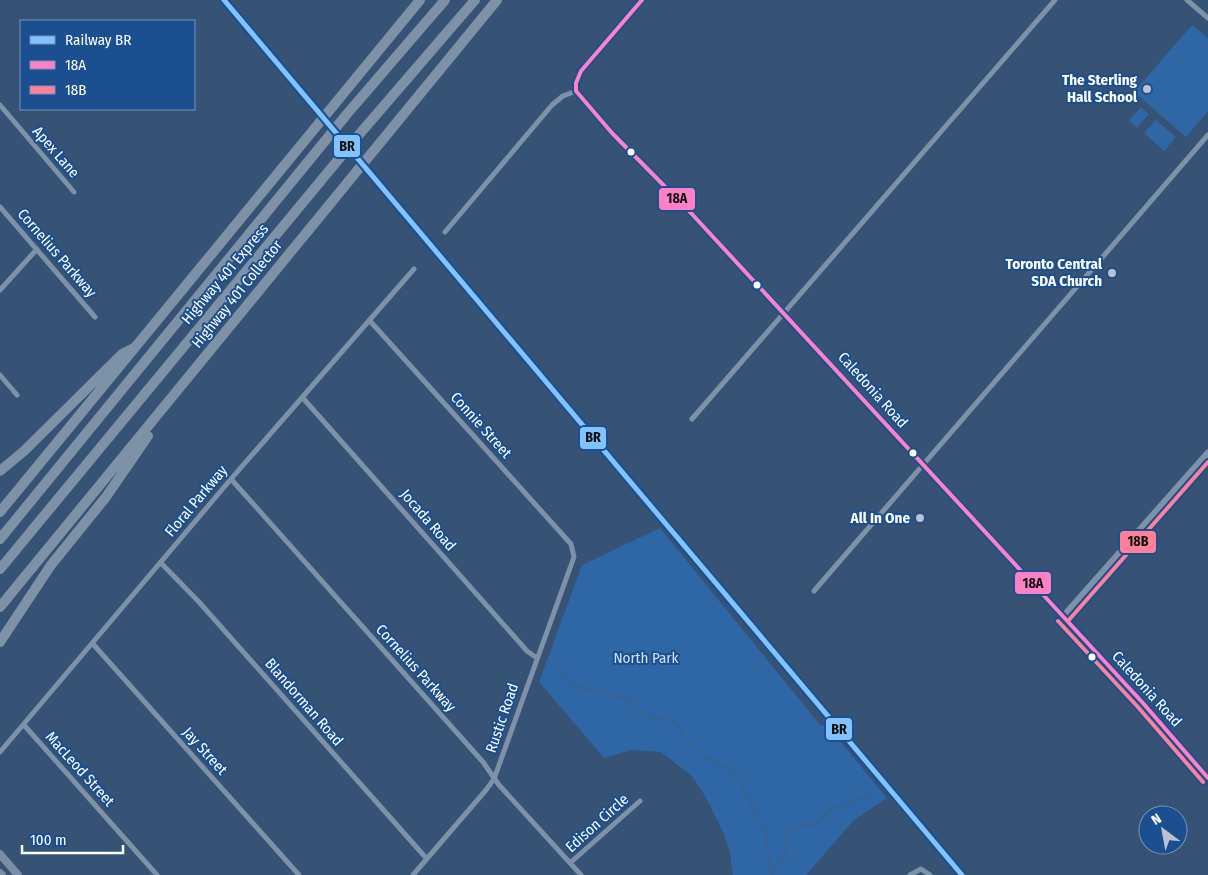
<svg xmlns="http://www.w3.org/2000/svg" width="1208" height="875" viewBox="0 0 1208 875" font-family="'Fira Sans Condensed',sans-serif">
  <style>
    .green { fill: #2f66a5 }
    .lines { fill: none; stroke-linecap: round; stroke-linejoin: round }
    .stream { stroke: #3b618d; stroke-width: 2 }
    .minor { stroke: #7d92a8; stroke-width: 5 }
    .tertiary { stroke: #7d92a8; stroke-width: 7 }
    .secondary { stroke: #798da4; stroke-width: 8 }
    .motorway { stroke: #7e92a7; stroke-width: 10 }
    .bus-1-casing { stroke: #1b4f8f; stroke-width: 8 }
    .bus-2-casing { stroke: #1b4f8f; stroke-width: 8 }
    .bus-1 { stroke: #ff80c5; stroke-width: 4 }
    .bus-2 { stroke: #ff8098; stroke-width: 4 }
    .rail-1-casing { stroke: #1b4f8f; stroke-width: 9 }
    .rail-1 { stroke: #80c3ff; stroke-width: 5 }
    .poi-dot { fill: #b9c2ce; stroke: #1b4f8f; stroke-width: 2 }
    .bus-dot { fill: #fff; stroke: #1b4f8f; stroke-width: 2 }
    .labels { text-anchor: middle; dominant-baseline: central; stroke-width: 4; stroke-linejoin: round; paint-order: stroke }
    .poi-label { font-size: 15px; font-weight: bold; fill: #fff; stroke: #1b4f8f; text-anchor: end }
    .street-label { font-size: 15px; fill: #fff; stroke: #1b4f8f }
    .park-label { font-size: 15px; fill: #cfe3fa; stroke: #1b4f8f }
    .line-badge { stroke: #1b4f8f; stroke-width: 2 }
    .pale-badge-label { font-size: 14px; text-anchor: middle; font-weight: bold; fill: #111 }
  </style>
  <rect width="100%" height="100%" fill="#365274"/>
  <!-- green -->
  <path class="green" d="M1192,25L1208,38V111L1186,137L1134,92Z
    M1141,107L1149,114L1137,128L1129,120Z
    M1156,120L1176,137L1164,151L1144,133Z
    M660,528L821,726L826,724L887,798L854,820L806,875H733L730,853L724,834L705,796L692,776L661,752L632,750L604,758L539,682L582,565Z"/>
  <g class="lines">
    <!-- stream -->
    <path class="stream" d="M554,660L570,682L583,688L629,700L649,717L674,721L685,739L702,752L705,757L727,768L738,780L766,832L771,875
      M771,874C777,867 780,858 786,852V836L790,830L799,826L814,825L819,822L830,809L852,803L872,793"/>
    <!-- minor -->
    <path class="minor" d="M1187,0L1208,18
      M0,105L74,192
      M0,207L95,317
      M445,232L552,105L563,96L576,91
      M0,290L37,249
      M370,321L571,544L574,557L494,779L486,790L413,875
      M0,375L17,395
      M302,397L527,651L537,658
      M692,419L1055,0
      M231,479L483,762L499,785L581,875
      M161,563L199,602L427,859
      M814,591L1208,135
      M93,644L299,875
      M24,725L157,875
      M0,752L231,479L414,269
      M570,863L640,801
      M910,875L921,869L930,875"/>
    <!-- tertiary -->
    <path class="tertiary" d="M642,0L581,71L576,83V91L612,133L691,213L783,312L1142,702L1208,778
      M1063,617L1208,453"/>
    <!-- secondary -->
    <path class="secondary" d="M0,854L18,875
      M0,873L2,875"/>
    <!-- motorway -->
    <path class="motorway" d="M0,471L24,451L122,354L134,348
      M0,512L420,0
      M0,539L347,114L445,0
      M0,569L357,137L475,0
      M0,607L497,0
      M0,642L51,565L106,497L148,436"/>
    <!-- bus-1 casing -->
    <g class="bus-1-casing">
      <path id="bus-1" d="M642,0L581,71L576,83V91L612,133L691,213L1142,702L1208,778"/>
    </g>
    <!-- bus-2 casing -->
    <g class="bus-2-casing">
      <path id="bus-2" d="M1058,621L1137,706L1203,782
        M1068,621L1208,462"/>
    </g>
    <!-- bus-1 -->
    <use href="#bus-1" class="bus-1"/>
    <!-- bus-2 -->
    <use href="#bus-2" class="bus-2"/>
    <!-- rail-1 casing -->
    <g class="rail-1-casing">
      <path id="rail-1" d="M224,0L962,875"/>
    </g>
    <!-- rail-1 -->
    <use href="#rail-1" class="rail-1"/>
  </g>
  <!-- markers -->
  <g class="poi-dot">
    <circle cx="1147" cy="89" r="5"/>
    <circle cx="1112" cy="273" r="5"/>
    <circle cx="920" cy="518" r="5"/>
  </g>
  <g class="bus-dot">
    <circle cx="631" cy="152" r="4.5"/>
    <circle cx="757" cy="285" r="4.5"/>
    <circle cx="913" cy="453" r="4.5"/>
    <circle cx="1092" cy="657" r="4.5"/>
  </g>
  <g class="labels">
    <!-- poi labels -->
    <g class="poi-label">
      <text x="1137" y="80">The Sterling<tspan x="1137" dy="17">Hall School</tspan></text>
      <text x="1102" y="264">Toronto Central<tspan x="1102" dy="17">SDA Church</tspan></text>
      <text x="910" y="518">All In One</text>
    </g>
    <!-- street labels -->
    <g class="street-label">
      <text transform="translate(56 152) rotate(49)">Apex Lane</text>
      <text transform="translate(57 253) rotate(49)">Cornelius Parkway</text>
      <text transform="translate(225 274) rotate(-50)">Highway 401 Express</text>
      <text transform="translate(237 294) rotate(-51)">Highway 401 Collector</text>
      <text transform="translate(873 390) rotate(48)">Caledonia Road</text>
      <text transform="translate(481 425) rotate(48)">Connie Street</text>
      <text transform="translate(196 501) rotate(-50)">Floral Parkway</text>
      <text transform="translate(428 520) rotate(49)">Jocada Road</text>
      <text transform="translate(416 668) rotate(48)">Cornelius Parkway</text>
      <text transform="translate(1147 689) rotate(48)">Caledonia Road</text>
      <text transform="translate(304 702) rotate(49)">Blandorman Road</text>
      <text transform="translate(502 718) rotate(-71)">Rustic Road</text>
      <text transform="translate(205 751) rotate(48)">Jay Street</text>
      <text transform="translate(80 769) rotate(48)">MacLeod Street</text>
      <text transform="translate(597 823) rotate(-42)">Edison Circle</text>
    </g>
    <!-- park labels -->
    <g class="park-label">
      <text x="646" y="658">North Park</text>
    </g>
  </g>
  <g class="line-badge">
    <rect x="333" y="134" width="28" height="24" rx="5" fill="#80c3ff"/>
    <rect x="658" y="187" width="38" height="24" rx="5" fill="#ff80c5"/>
    <rect x="579" y="426" width="28" height="24" rx="5" fill="#80c3ff"/>
    <rect x="1119" y="530" width="38" height="24" rx="5" fill="#ff8098"/>
    <rect x="1014" y="571" width="38" height="24" rx="5" fill="#ff80c5"/>
    <rect x="825" y="717" width="28" height="24" rx="5" fill="#80c3ff"/>
  </g>
  <g class="pale-badge-label">
    <text x="347" y="151">BR</text>
    <text x="677" y="203">18A</text>
    <text x="593" y="442">BR</text>
    <text x="1138" y="546">18B</text>
    <text x="1033" y="588">18A</text>
    <text x="839" y="734">BR</text>
  </g>
  <!-- legend -->
  <rect x="20" y="20" width="175" height="90" fill="#1b4f8f" stroke="#7695bc"/>
  <rect x="30" y="36" width="25" height="8" fill="#80c3ff" stroke="#7695bc"/>
  <text x="65" y="45" font-size="15" fill="#ffffff">Railway BR</text>
  <rect x="30" y="61" width="25" height="8" fill="#ff80c5" stroke="#7695bc"/>
  <text x="65" y="70" font-size="15" fill="#ffffff">18A</text>
  <rect x="30" y="86" width="25" height="8" fill="#ff8098" stroke="#7695bc"/>
  <text x="65" y="95" font-size="15" fill="#ffffff">18B</text>
  <!-- north arrow -->
  <g transform="translate(1163 830) rotate(328)"><circle r="24" fill="#1b4f8f" stroke="#7695bc"/>
  <path d="M0-4L9 19L0 12L-9 19Z" fill="#b9c2ce"/>
  <text y="-8" font-size="14" font-weight="bold" text-anchor="middle" fill="#ffffff">N</text>
  </g>
  <!-- scale -->
  <path d="M22 845v8h101v-8" fill="none" stroke="#ffffff" stroke-width="2.5"/>
  <text x="30" y="845" font-size="15" fill="#ffffff" stroke="#1b4f8f" stroke-width="4" paint-order="stroke">100 m</text>
</svg>
